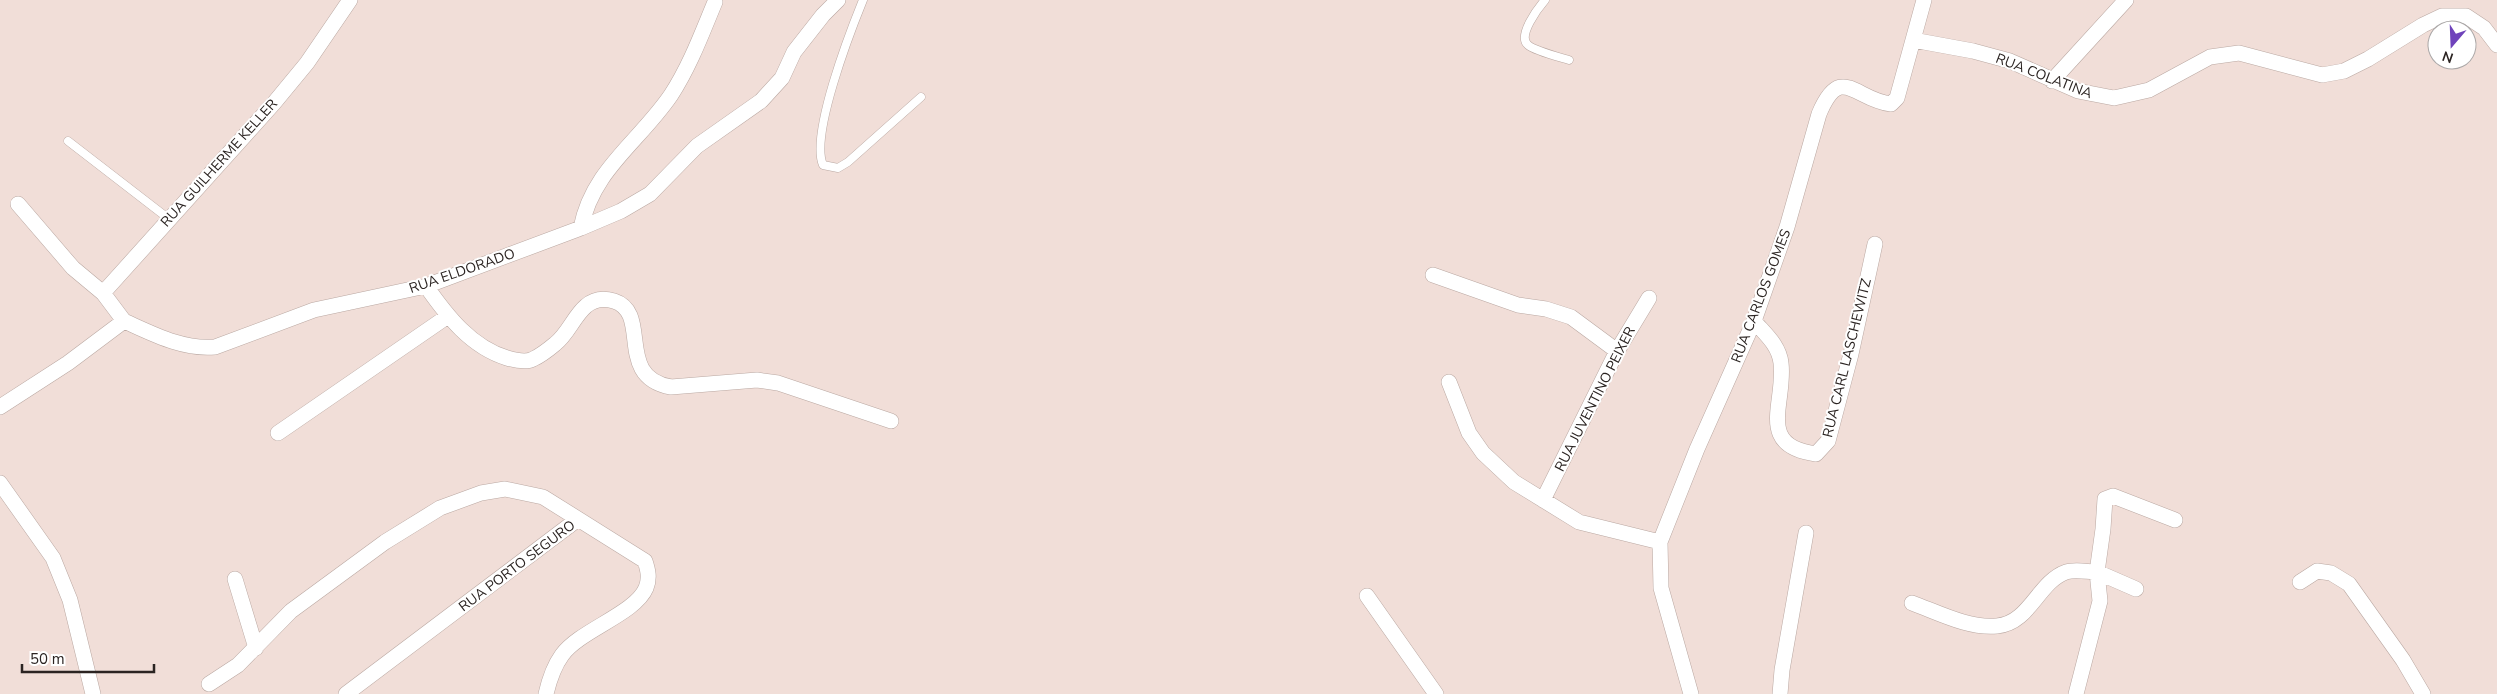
<svg xmlns="http://www.w3.org/2000/svg" width="2497" height="694" viewBox="0 0 2497 694" font-family="'Nunito Sans',sans-serif">
  <style>
    .lines { fill: none; stroke-linecap: round; stroke-linejoin: round }
    .service-casing { stroke: #baa8a2; stroke-width: 9 }
    .minor-casing { stroke: #baa8a2; stroke-width: 16 }
    .service { stroke: #fff; stroke-width: 8 }
    .minor { stroke: #fff; stroke-width: 15 }
    .labels { text-anchor: middle; dominant-baseline: central; stroke-width: 4; stroke-linejoin: round; paint-order: stroke }
    .street-label { font-size: 14px; fill: #2b2422; stroke: #fff }
  </style>
  <rect width="100%" height="100%" fill="#f1ded8"/>
  <g class="lines">
    <!-- service casing -->
    <g class="service-casing">
      <path id="service" d="M863,0C850,32 810,135 823,165L838,168L848,162L921,97
        M1545,0C1538,8 1517,36 1528,45C1535,51 1559,57 1569,60
        M68,141L169,219"/>
    </g>
    <!-- minor casing -->
    <g class="minor-casing">
      <path id="minor" d="M1913,40L1973,51L2010,61L2078,91L2114,98L2149,90L2210,57L2239,53L2322,75L2344,71L2368,59L2423,25L2442,16H2466L2484,28L2497,45
        M2052,81L2126,0
        M18,204L73,268L103,293
        M581,228C592,170 639,142 671,95C690,66 702,33 715,2
        M1433,275L1518,305L1546,309L1571,317L1617,351
        M426,286C447,316 471,347 507,358C514,360 526,363 533,359C540,356 549,349 555,344C568,334 574,316 586,306C594,299 604,298 614,301C652,313 614,377 671,387L757,380L778,383L891,421
        M124,321L103,293L274,103L307,63L350,0
        M1754,321C1765,334 1779,345 1781,363C1786,403 1755,446 1816,454L1828,441L1851,354L1875,244
        M1449,382L1469,433L1483,453L1514,482L1579,522L1660,542
        M0,407L68,363L124,321C153,334 183,350 215,347L314,310L426,286L581,228L621,211L650,194L697,146L761,101L782,78L794,52L823,15L838,0
        M278,433L448,316
        M0,483L53,558L70,600L93,694
        M1543,500L1617,351L1649,298
        M235,579L256,648
        M2300,582L2317,571L2331,573L2349,584L2403,660L2423,694
        M2136,589L2097,572L2103,529L2105,499L2113,496L2175,520
        M1367,596L1436,694
        M1912,603C1937,612 1969,629 1997,626C2030,623 2038,582 2066,572C2075,569 2088,572 2097,572L2100,601L2076,694
        M209,684L238,665L291,611L385,542L440,508L481,493L505,489L543,497L645,561C648,570 650,578 646,588C635,614 580,630 562,655C554,666 549,681 546,694
        M346,694L578,519
        M1691,694L1661,588L1660,542L1697,449L1754,321L1787,227L1819,114C1841,62 1855,100 1891,104L1897,98L1924,0
        M1780,694L1782,670L1806,533"/>
    </g>
    <!-- service -->
    <use href="#service" class="service"/>
    <!-- minor -->
    <use href="#minor" class="minor"/>
  </g>
  <g class="labels">
    <!-- street labels -->
    <g class="street-label">
      <text transform="translate(2044 76) rotate(21)">RUA COLATINA</text>
      <text transform="translate(219 163) rotate(-48)">RUA GUILHERME KELLER</text>
      <text transform="translate(462 271) rotate(-19)">RUA ELDORADO</text>
      <text transform="translate(1761 296) rotate(-69)">RUA CARLOS GOMES</text>
      <text transform="translate(1847 358) rotate(-76)">RUA CARL LASCHEWITZ</text>
      <text transform="translate(1595 399) rotate(-63)">RUA JUVENTINO PEIXER</text>
      <text transform="translate(517 566) rotate(-37)">RUA PORTO SEGURO</text>
    </g>
  </g>
  <!-- north arrow -->
  <g transform="translate(2452 45) rotate(199)"><circle r="24" fill="#ffffff" stroke="#aaa7a7"/>
  <path d="M0-4L9 19L0 12L-9 19Z" fill="#6f43bb"/>
  <text y="-8" font-size="14" font-weight="bold" text-anchor="middle" fill="#2b2422">N</text>
  </g>
  <!-- scale -->
  <path d="M22 664v8h132v-8" fill="none" stroke="#2b2422" stroke-width="2.5"/>
  <text x="30" y="664" font-size="15" fill="#2b2422" stroke="#ffffff" stroke-width="4" paint-order="stroke">50 m</text>
</svg>
